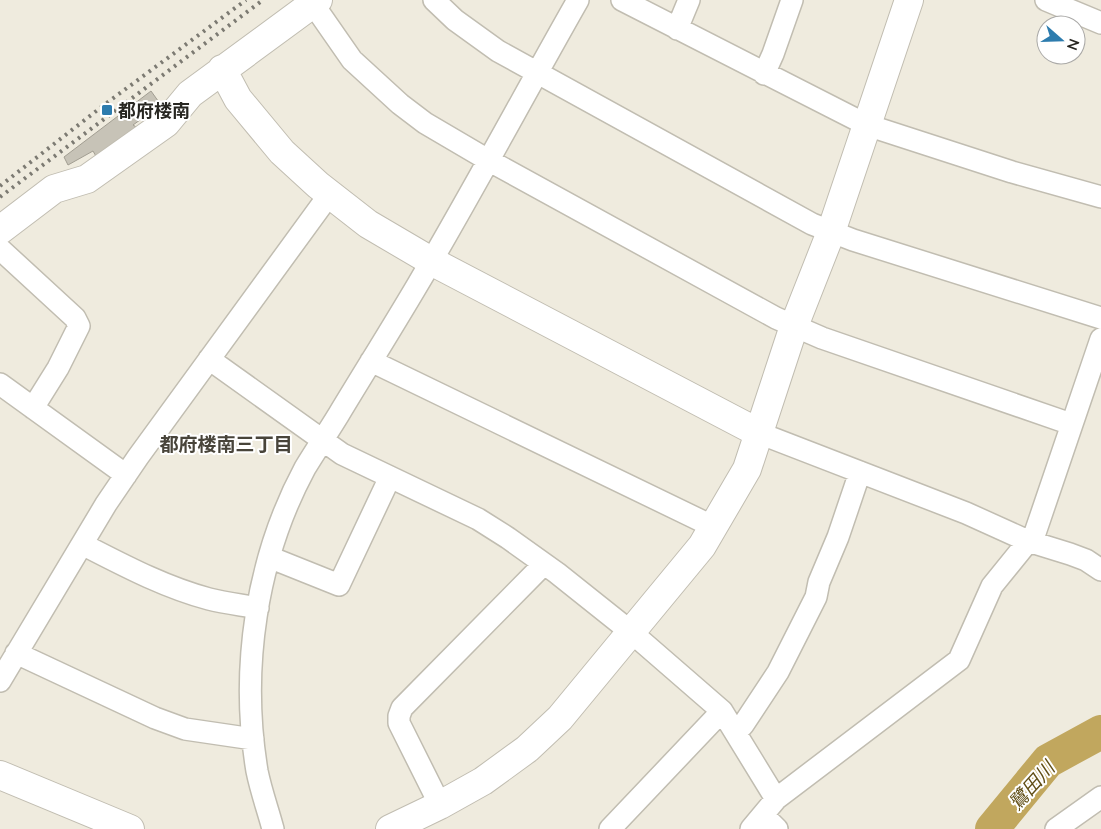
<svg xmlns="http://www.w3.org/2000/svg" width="1101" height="829" viewBox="0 0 1101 829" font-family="Lato,'Noto Sans JP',sans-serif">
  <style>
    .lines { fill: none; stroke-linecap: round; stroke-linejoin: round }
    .river { stroke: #c1a75e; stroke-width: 34 }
    .building { fill: #c7c3b7; stroke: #a29e92 }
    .street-casing { stroke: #c1bdb1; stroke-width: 24 }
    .secondary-casing { stroke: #c1bdb1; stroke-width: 30 }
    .street { stroke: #fff; stroke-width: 21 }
    .secondary { stroke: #fff; stroke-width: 28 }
    .rail { stroke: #7c7a72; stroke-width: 4; stroke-dasharray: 2.5 5; stroke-linecap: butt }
    .poi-dot { fill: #2d7cae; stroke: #fff; stroke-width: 2 }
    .labels { text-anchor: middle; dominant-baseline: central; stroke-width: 4; stroke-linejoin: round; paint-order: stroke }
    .poi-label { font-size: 18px; font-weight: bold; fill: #272621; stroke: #fff; text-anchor: start }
    .neighbourhood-label { font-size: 19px; font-weight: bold; fill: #48443a; stroke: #fff }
    .water-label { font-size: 19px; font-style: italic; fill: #614e16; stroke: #fff }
  </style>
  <rect width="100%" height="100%" fill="#efebde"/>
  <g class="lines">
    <!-- river -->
    <path class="river" d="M992,829L1048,761L1101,732"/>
  </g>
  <!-- building -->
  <path class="building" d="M151,91L161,105L133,125L138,128L97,158L93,151L68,165L64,157Z"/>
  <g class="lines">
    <!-- street casing -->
    <g class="street-casing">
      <path id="street" d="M434,0L455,20L498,51L812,224L853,240L1101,318
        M622,0L867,125L1012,172L1101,197
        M1046,0L1101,23
        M313,4L352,60L400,104L425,123L488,160L776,318L822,338L1071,424
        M677,29L689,0
        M764,74L773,54L792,0
        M0,249L75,318L79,326L58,368L33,408
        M209,359L342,454L478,519L508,538L557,573L631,632L722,711L776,799
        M371,361L714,527
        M0,384L126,475
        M759,433L966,513L1028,541L1070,554L1086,560L1101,570
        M82,544C123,565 164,587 209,599C225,603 242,605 258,608
        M269,557L339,585L390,477
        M16,653L155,718L185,729L253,739
        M0,681L106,504L138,457L329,195
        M735,732L743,725L778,672L816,597L819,582L838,537L860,472
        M440,805L399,723V716L402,708L544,564
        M763,815L777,829
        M273,829C268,810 261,791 257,771C240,669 256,559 305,468C316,450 328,432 339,414C365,371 392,328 418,284C473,191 524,95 578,0
        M610,829L722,711
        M751,829L776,799L959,660L992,586L1035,533L1101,339
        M1056,829L1101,797"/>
    </g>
    <!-- secondary casing -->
    <g class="secondary-casing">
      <path id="secondary" d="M222,69L238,99L282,152L318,185L368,224L431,261L759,433
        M0,230L54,189L87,179L166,123L190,94L318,0
        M0,775L130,829
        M390,829L440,805L483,781L527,749L560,718L702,546L747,469L794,326L831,232L909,0"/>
    </g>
    <!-- street -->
    <use href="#street" class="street"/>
    <!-- secondary -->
    <use href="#secondary" class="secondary"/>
    <!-- rail -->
    <path class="rail" d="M0,186L104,105L246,0
      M0,197L263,0"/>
  </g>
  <!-- markers -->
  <rect class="poi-dot" x="101" y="104" width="12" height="12" rx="2.5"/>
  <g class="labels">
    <!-- poi labels -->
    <g class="poi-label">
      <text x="118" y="110">都府楼南</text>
    </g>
    <!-- neighbourhood labels -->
    <g class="neighbourhood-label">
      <text x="226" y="443">都府楼南三丁目</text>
    </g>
    <!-- water labels -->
    <g class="water-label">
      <text transform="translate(1031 785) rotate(-48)">鷺田川</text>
    </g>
  </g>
  <!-- north arrow -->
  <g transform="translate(1061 40) rotate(110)"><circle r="24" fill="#ffffff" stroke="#a9a8a6"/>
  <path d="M0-4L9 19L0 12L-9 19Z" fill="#2d7cae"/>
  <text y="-8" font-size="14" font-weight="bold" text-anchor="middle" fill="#272621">N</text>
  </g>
</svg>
